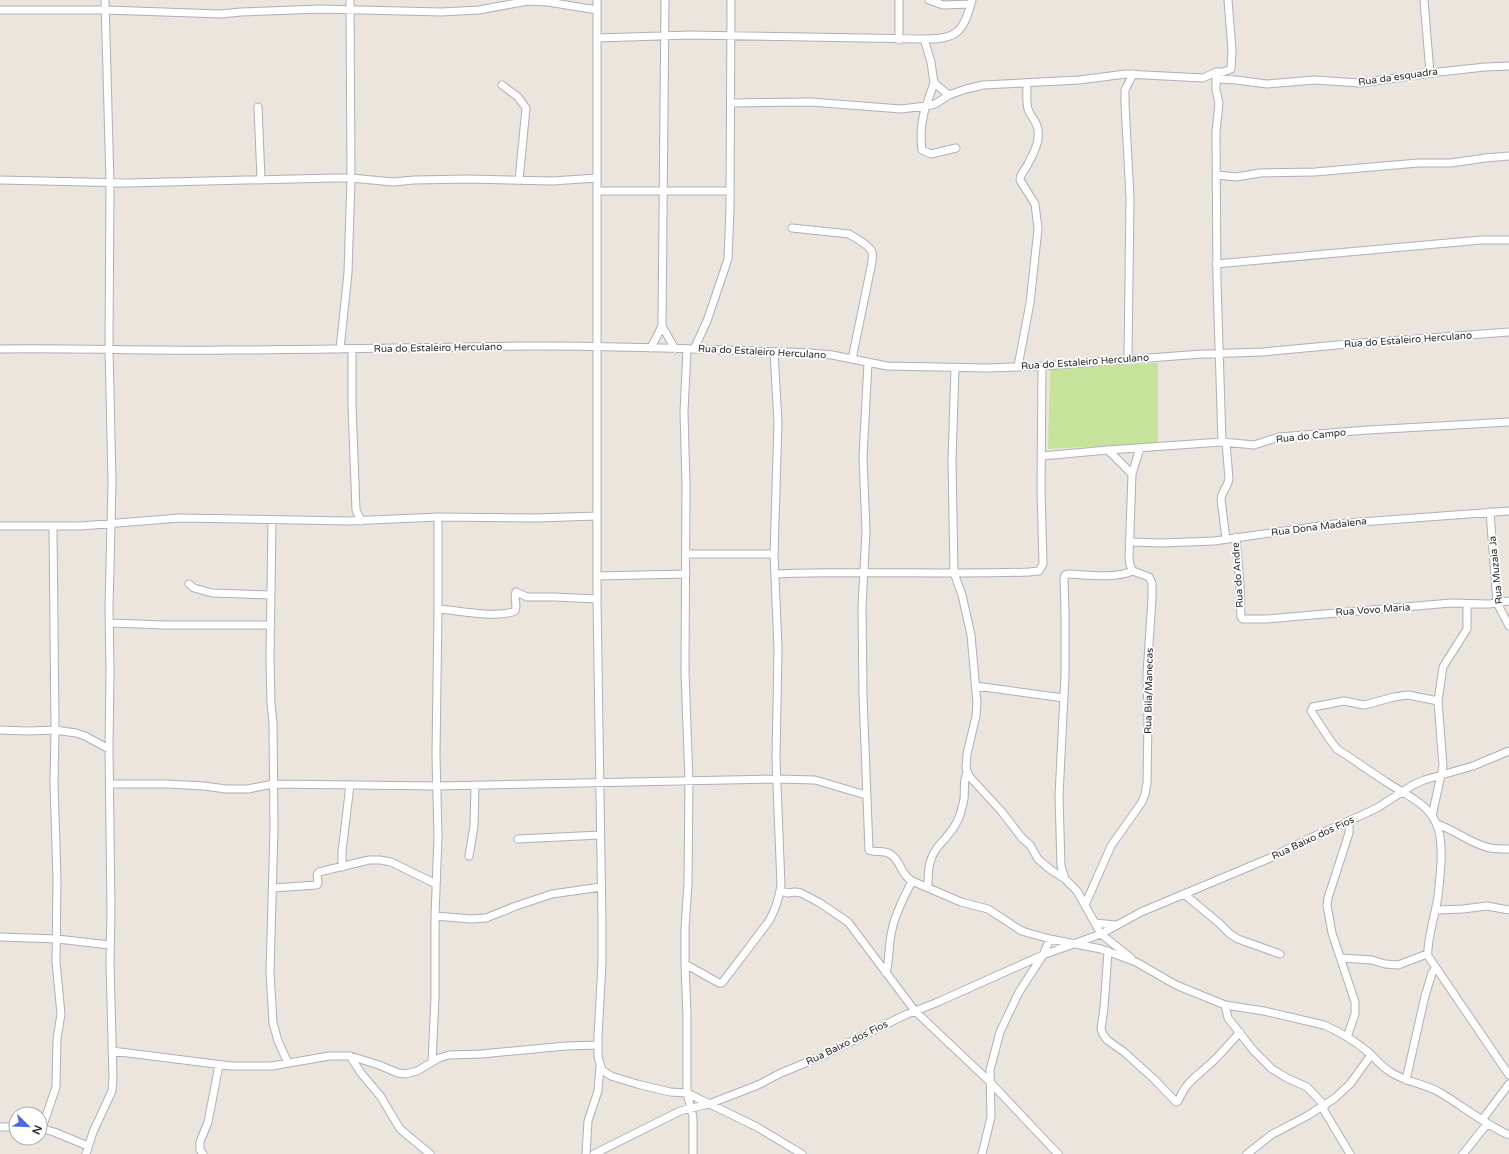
<svg xmlns="http://www.w3.org/2000/svg" width="1509" height="1154" viewBox="0 0 1509 1154" font-family="'Varela Round',sans-serif">
  <style>
    .pitch { fill: #c5e39b }
    .lines { fill: none; stroke-linecap: round; stroke-linejoin: round }
    .street-casing { stroke: #aeb0b9; stroke-width: 9 }
    .street { stroke: #fff; stroke-width: 7 }
    .labels { text-anchor: middle; dominant-baseline: central; stroke-width: 3.5; stroke-linejoin: round; paint-order: stroke }
    .street-label { font-size: 10px; fill: #2a2a2a; stroke: #fff }
  </style>
  <rect width="100%" height="100%" fill="#ebe5dd"/>
  <!-- pitch -->
  <path class="pitch" d="M1158,363V443L1048,449L1050,369Z"/>
  <g class="lines">
    <!-- street casing -->
    <g class="street-casing">
      <path id="street" d="M597,0V599L602,923V962L598,1037V1057L602,1070L611,1076L637,1084L670,1092L687,1093L757,1127L802,1154
        M899,0V40
        M929,0L943,5L971,4
        M1424,0L1430,73
        M0,10H106L221,14L241,12L320,9L441,12L479,10L528,1L548,2L597,10
        M597,38L690,35L924,39
        M1216,79L1236,80L1267,84L1314,80L1360,83L1439,72L1485,67L1509,66
        M934,83L926,106L935,104L949,95L966,89L983,85L1079,80L1126,74L1203,78L1216,72
        M502,85L518,97L526,108L519,180
        M949,95L934,83L931,62L924,39C957,40 964,31 972,0
        M731,103L811,102L901,109L926,106
        M926,106C921,121 920,134 922,150L931,154L956,148
        M258,107L261,179
        M1217,175L1236,177L1260,173L1315,172L1418,163H1451L1485,158L1509,156
        M0,180L128,183L332,178H351L350,0
        M597,191H730
        M792,228L849,234C856,238 869,245 872,252C873,255 872,259 872,262L852,359
        M1216,264L1481,240H1509
        M662,326L675,349
        M651,348L662,326L665,0
        M0,349C76,348 152,351 228,350C327,350 426,347 525,346C620,345 715,350 810,353L832,355L887,366L987,368L1042,366L1202,354L1263,352L1348,344L1509,332
        M340,349L348,273L351,178L393,182L414,180L468,179L552,181L597,178
        M352,349V405L356,510L361,521
        M687,349L684,412L686,484L685,672L689,781L688,883L685,928V964L687,1016V1093L693,1117V1154
        M694,349L707,321L728,259L730,209L731,0
        M1128,359L1130,198L1125,104V90L1133,74
        M868,363L863,457L866,531L862,607L863,695L869,850C876,853 883,850 890,854C902,861 899,873 912,881L961,902L988,909L1020,930L1025,932L1050,939L1101,949L1136,962L1176,985L1225,1005L1264,1011L1324,1025C1340,1032 1355,1041 1368,1052C1375,1058 1381,1066 1389,1071C1404,1082 1423,1083 1439,1092C1463,1106 1484,1124 1509,1135
        M1018,366L1030,303L1038,229L1035,204L1020,180C1020,174 1025,170 1028,164C1032,156 1038,146 1038,138C1040,123 1032,120 1028,109C1026,101 1027,92 1027,84
        M955,368L952,460L954,573L962,595L971,635L977,703L976,716L967,754L966,768L969,776L1002,812L1022,838L1030,845L1038,859L1051,870L1065,879L1077,891L1101,934L1131,958
        M1222,442L1217,282L1216,132L1219,103L1216,90V72H1223L1231,69L1232,50L1228,0
        M1226,442L1229,479C1228,486 1222,491 1221,499L1226,539
        M1108,450L1132,474
        M1042,456L1108,450L1222,442L1254,445L1279,437L1368,430L1509,422
        M1490,512L1497,603L1509,626
        M272,520L270,659L271,703L273,723L274,829L270,972L273,1023L278,1041L288,1063
        M0,526H81L179,518L348,521L438,517L537,518L597,516
        M53,526L55,730L76,733L85,736L109,749
        M1236,537L1240,586L1241,617L1243,619H1267L1451,603L1489,604L1509,601
        M1129,542L1162,543L1214,541L1334,524L1509,511
        M686,554H774
        M776,574C860,570 945,575 1029,572L1039,571L1043,564L1041,491L1042,366
        M597,576L686,574
        M189,584L194,588L212,593L271,595
        M438,609C458,610 498,619 515,611C518,605 513,597 516,592L527,597H555L597,599
        M110,623L164,625H271
        M976,686L1064,698
        M1438,701L1408,695L1394,697L1364,705L1344,701L1313,707L1311,711L1330,740L1337,749C1353,759 1369,771 1385,781C1403,794 1427,802 1436,823C1445,842 1440,876 1438,896C1436,911 1426,944 1428,956L1509,1075
        M0,730L28,731L55,730L54,784L57,879L56,962L61,1014L57,1039L56,1087L42,1128
        M110,784H167L204,786L226,789H248L273,784L437,786L777,779L815,780L866,795
        M1432,816L1443,766L1438,701L1443,667L1467,629V604
        M1437,824C1455,830 1471,844 1490,848C1496,849 1503,849 1509,849
        M518,839L600,835
        M469,856L474,826L475,785
        M342,867V852L350,785
        M1065,879L1061,866L1059,796L1065,675V611L1064,579L1065,575L1068,574C1089,575 1113,579 1133,571
        M928,887C928,873 928,860 937,848C946,837 955,829 960,815C961,810 963,805 964,799C965,790 963,781 967,772
        M273,888L317,885L318,883L317,875L319,872L369,860H380L391,862L436,884
        M780,891L788,893L795,892L801,893L820,903L848,922L915,1011L990,1082L1058,1154
        M1184,894L1219,923L1230,934L1238,939L1280,954
        M1085,905L1111,846L1142,802L1145,794L1147,783L1148,721L1147,674L1152,599V583L1149,577L1133,571L1130,565L1129,558L1132,474L1140,448
        M1436,910L1463,909L1487,906L1509,910
        M435,916L471,919L486,918L516,906L552,894L601,887
        M1095,923L1116,925
        M0,937L57,939L110,945
        M1108,951L1104,1008L1101,1029L1103,1034L1107,1040L1124,1052L1154,1079L1176,1102L1178,1101C1187,1081 1195,1078 1210,1064C1221,1054 1230,1043 1240,1032
        M1341,958L1372,960L1385,964L1398,965L1427,954
        M685,964L719,983H722L769,921C776,909 779,898 781,885L776,760L778,647L774,554L778,423L774,352
        M886,973C889,966 889,939 892,930C895,913 905,896 912,881
        M1225,1005L1228,1018L1254,1051L1272,1069L1287,1078L1307,1087L1325,1106
        M1347,1037L1355,1014V1002L1332,933L1327,905L1328,898L1349,833V821
        M112,1051L231,1066H272L329,1056H350L379,1065L398,1073L406,1074L417,1071L439,1058L449,1055L481,1054L566,1046L598,1045
        M350,1056L361,1073L381,1097L400,1129L430,1154
        M432,1062L435,998V916L438,837L436,755L438,609V517
        M1406,1080L1425,996L1432,973L1436,968
        M1322,1107L1350,1154
        M1482,1120L1509,1084
        M0,1127H16
        M40,1128L54,1132L88,1146
        M86,1154L93,1132L112,1091L113,1078L110,963L111,911L109,749L110,670L109,608L112,482L109,348L110,182L105,0
        M203,1154L200,1150V1142L208,1122L219,1065
        M586,1154L588,1121L598,1091L600,1066
        M594,1154L680,1111L709,1104L758,1085L781,1073L820,1057L905,1015L938,1002L1043,955L1101,934L1141,912L1270,858L1308,839L1362,815L1377,808L1413,785L1424,780L1473,766L1509,751
        M982,1154L991,1117L990,1070L1000,1032L1019,992L1043,955L1050,939
        M1247,1154L1271,1135L1307,1116L1335,1098L1350,1084L1371,1055
        M1463,1154L1487,1124"/>
    </g>
    <!-- street -->
    <use href="#street" class="street"/>
  </g>
  <g class="labels">
    <!-- street labels -->
    <g class="street-label">
      <text transform="translate(1398 77) rotate(-8)">Rua da esquadra</text>
      <text transform="translate(1408 340) rotate(-4)">Rua do Estaleiro Herculano</text>
      <text transform="translate(438 348) rotate(-1)">Rua do Estaleiro Herculano</text>
      <text transform="translate(762 352) rotate(3)">Rua do Estaleiro Herculano</text>
      <text transform="translate(1085 362) rotate(-4)">Rua do Estaleiro Herculano</text>
      <text transform="translate(1311 436) rotate(-6)">Rua do Campo</text>
      <text transform="translate(1319 527) rotate(-7)">Rua Dona Madalena</text>
      <text transform="translate(1496 570) rotate(-96)">Rua Muzaia Ja</text>
      <text transform="translate(1238 575) rotate(-94)">Rua do Andre</text>
      <text transform="translate(1373 610) rotate(-4)">Rua Vovo Maria</text>
      <text transform="translate(1149 691) rotate(-89)">Rua Bila/Manecas</text>
      <text transform="translate(1313 838) rotate(-25)">Rua Baixo dos Fios</text>
      <text transform="translate(847 1043) rotate(-26)">Rua Baixo dos Fios</text>
    </g>
  </g>
  <!-- north arrow -->
  <g transform="translate(28 1126) rotate(113)"><circle r="19" fill="#ffffff" stroke="#aaaaaa"/>
  <path d="M0-3L7 15L0 10L-7 15Z" fill="#4b6aea"/>
  <text y="-6" font-size="11" font-weight="bold" text-anchor="middle" fill="#2a2a2a">N</text>
  </g>
</svg>
